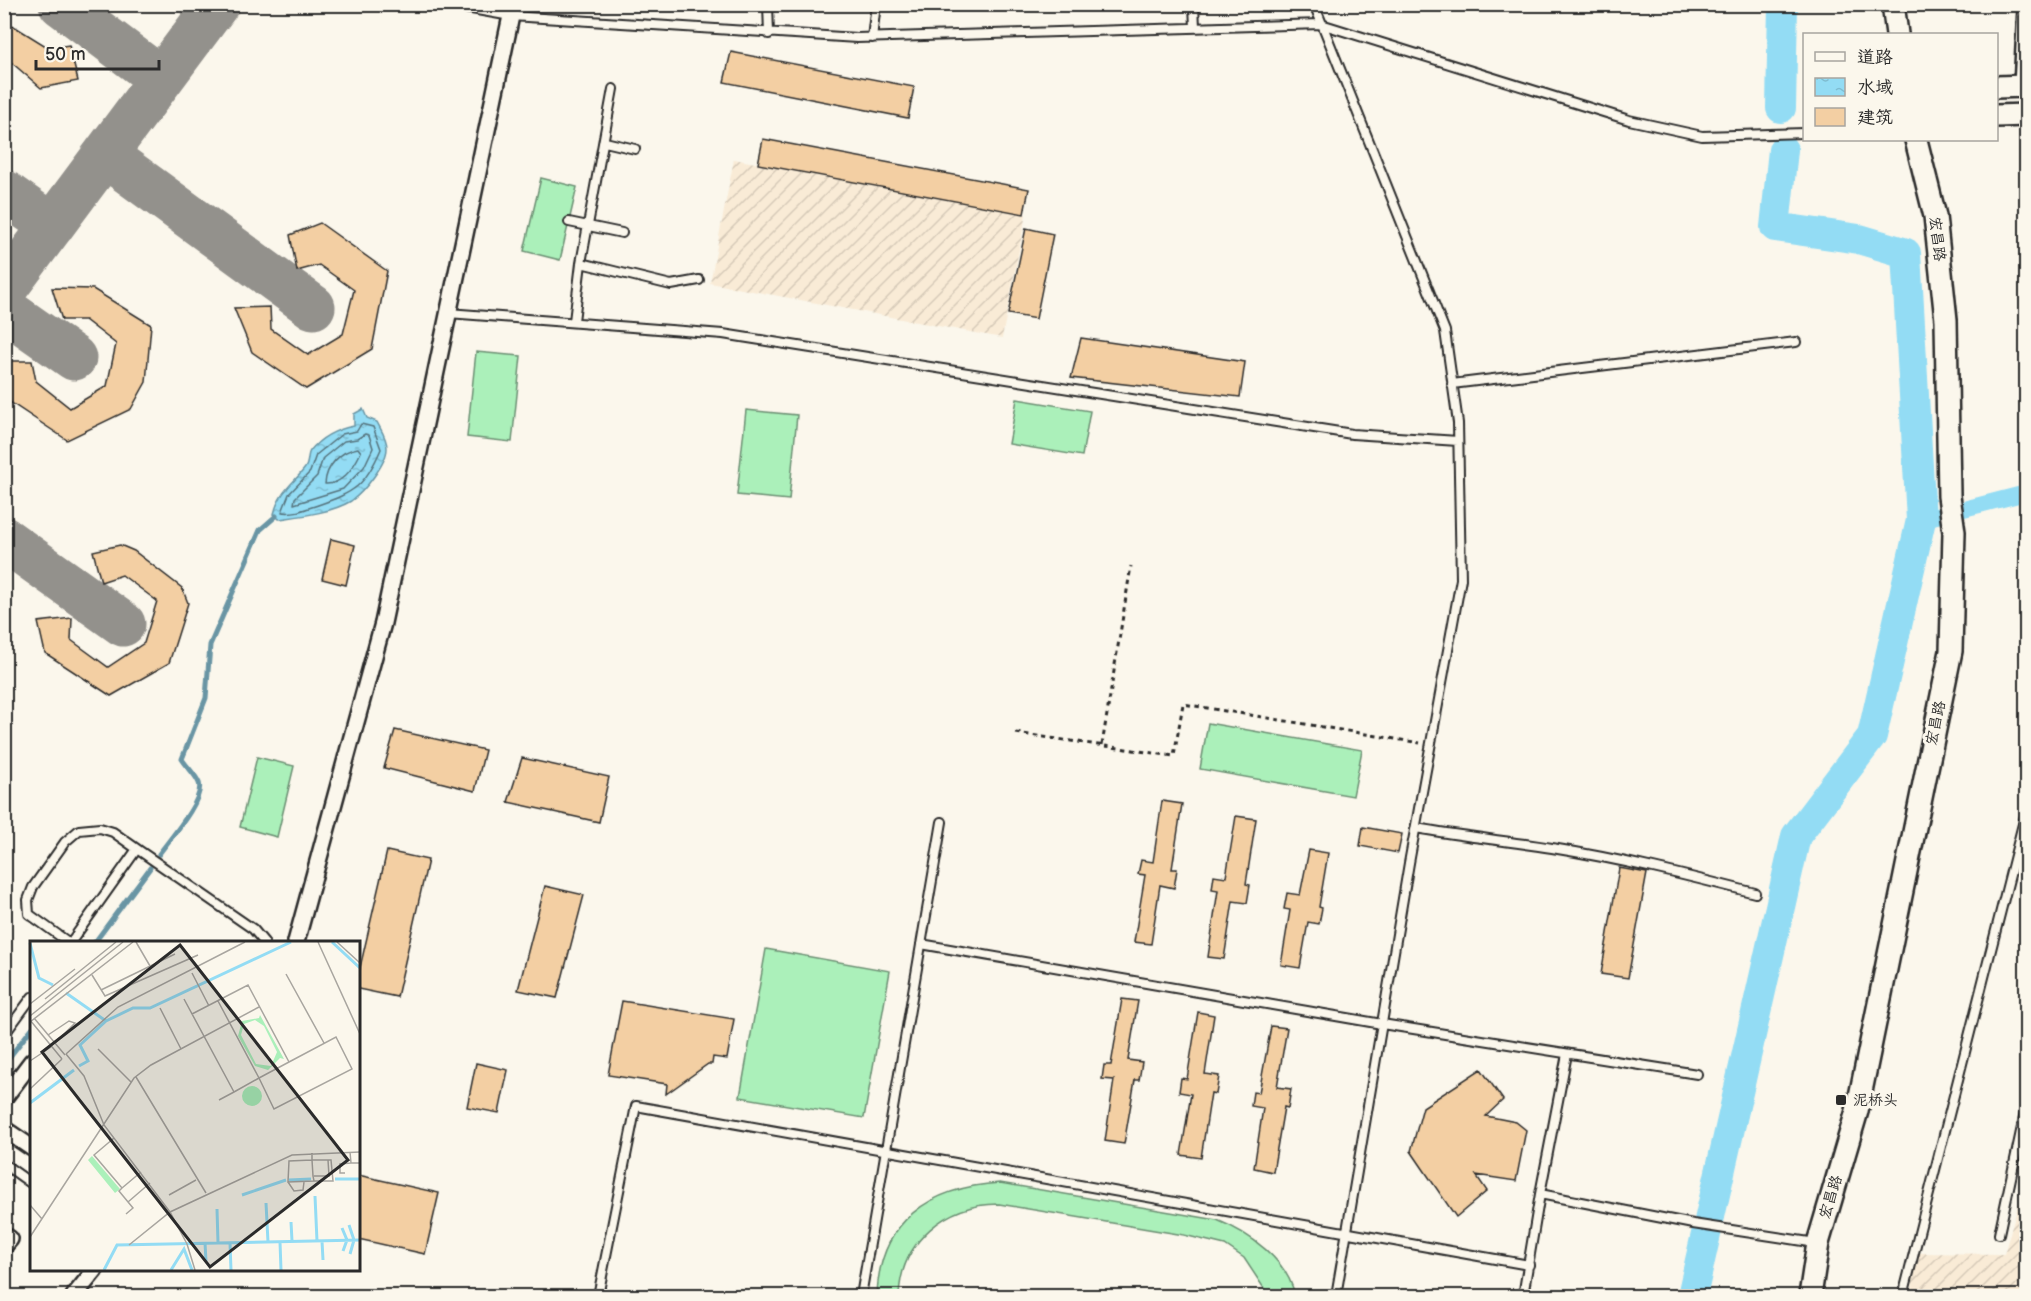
<svg xmlns="http://www.w3.org/2000/svg" width="2031" height="1301" viewBox="0 0 2031 1301" font-family="'Balsamiq Sans','LXGW WenKai TC',sans-serif">
  <style>
    .industrial { fill: url(#industrial-furrows) }
    .grass { fill: #abf0ba; stroke: #6b8e72; stroke-width: 1.5 }
    .water { fill: url(#water-ripples); stroke: #6995a4; stroke-width: 1.5 }
    .lines { fill: none; stroke-linecap: round; stroke-linejoin: round }
    .shore { stroke: #55727b; stroke-width: 1.5 }
    .stream { stroke: #6995a4; stroke-width: 5 }
    .canal { stroke: #93dcf4; stroke-width: 16 }
    .river { stroke: #93dcf4; stroke-width: 30 }
    .taxiway { stroke: #93918c; stroke-width: 45 }
    .building { fill: #f3cfa3; stroke: #2b2b2b; stroke-width: 1.5 }
    .lane-casing { stroke: #2b2b2b; stroke-width: 12 }
    .street-casing { stroke: #2b2b2b; stroke-width: 20 }
    .secondary-casing { stroke: #2b2b2b; stroke-width: 26 }
    .path { stroke: #2b2b2b; stroke-width: 3; stroke-dasharray: 4.5 4.5; stroke-linecap: butt }
    .lane { stroke: #fbf7ec; stroke-width: 8 }
    .street { stroke: #fbf7ec; stroke-width: 15 }
    .secondary { stroke: #fbf7ec; stroke-width: 21 }
    .poi-dot { fill: #2b2b2b; stroke: #fbf7ec; stroke-width: 2 }
    .labels { text-anchor: middle; dominant-baseline: central; stroke-width: 6; stroke-linejoin: round; paint-order: stroke }
    .street-label { font-size: 15px; fill: #2b2b2b; stroke: #fbf7ec }
    .poi-label { font-size: 15px; fill: #2b2b2b; stroke: #fbf7ec; text-anchor: start }
    .inset-river { fill: none; stroke: #93dcf4; stroke-width: 3 }
    .inset-road { fill: none; stroke: #a8a59f; stroke-width: 1.5 }
    .view { fill: #2b2b2b; fill-opacity: 0.15; stroke: #2b2b2b; stroke-width: 3 }
    .inset-edge { fill: none; stroke: #2b2b2b; stroke-width: 3 }
  </style>
  <defs>
    <pattern id="industrial-furrows" width="10" height="10" patternUnits="userSpaceOnUse" patternTransform="scale(1.5)"><rect width="10" height="10" fill="#f9ebd6"/><path d="M-1 1l2-2M0 10L10 0M9 11l2-2" fill="none" stroke="#d6cab8"/></pattern>
    <pattern id="water-ripples" width="26" height="14" patternUnits="userSpaceOnUse" patternTransform="scale(1.5)"><rect width="26" height="14" fill="#93dcf4"/><path d="M2 4q2-2 4 0t4 0M15 11q2-2 4 0t4 0" fill="none" stroke="#7fbdd1"/></pattern>
  </defs>
  <rect width="100%" height="100%" fill="#fbf7ec"/>
  <filter id="ink" filterUnits="userSpaceOnUse"><feTurbulence type="fractalNoise" baseFrequency=".0167" numOctaves="2"/><feDisplacementMap in="SourceGraphic" scale="12" xChannelSelector="R" yChannelSelector="G"/><feConvolveMatrix kernelMatrix="1 2 1 2 8 2 1 2 1" color-interpolation-filters="sRGB"/></filter>
  <g filter="url(#ink)">
    <!-- industrial -->
    <path class="industrial" d="M734,159L1026,214L1002,338L710,283Z
      M2026,1178V1296H1911L1917,1253L2004,1254Z"/>
    <!-- grass -->
    <path class="grass" d="M541,178L577,187L560,260L524,251Z
      M476,352L521,356L512,442L467,437Z
      M1017,399L1090,411L1082,456L1009,444Z
      M746,410L797,415L789,500L737,495Z
      M1208,723L1362,750L1353,796L1200,769Z
      M257,757L294,766L277,837L240,827Z
      M766,949L890,971L864,1118L740,1097Z
      M1000,1183L1217,1220C1249,1233 1288,1260 1295,1296H1269L1244,1258L1225,1245L1184,1235L999,1204C946,1204 901,1241 899,1296H877C879,1221 930,1187 1000,1183Z"/>
    <!-- water -->
    <path class="water" d="M363,409L367,418L377,422C381,430 387,438 387,448C387,463 364,492 351,501C331,513 301,516 279,519L274,514C279,492 293,484 305,468C309,463 307,455 310,451C321,437 338,429 354,426V414Z"/>
    <g class="lines">
      <!-- shore -->
      <path class="shore" d="M361,424L373,427L381,449C365,486 355,492 318,505C306,509 295,514 282,512L289,494L310,472L316,455L342,434L357,431Z
        M365,434L369,435L373,448L364,467L343,489L294,504L295,498L317,476L323,458L344,441L357,439Z
        M358,448L361,452C354,467 343,485 325,484C326,466 340,451 358,448Z"/>
      <!-- stream -->
      <path class="stream" d="M159,854C169,840 205,799 199,783C196,775 187,767 182,759L206,698L210,645L260,530L276,516
        M95,942L150,868
        M4,1064L32,1028"/>
      <!-- canal -->
      <path class="canal" d="M1921,520L2026,493"/>
      <!-- river -->
      <path class="river" d="M1781,108L1783,4
        M1692,1296L1796,836L1872,736L1921,520L1906,253L1859,239L1775,227L1783,150"/>
      <!-- taxiway -->
      <path class="taxiway" d="M61,4L161,79
        M105,155L313,307
        M4,192L52,226
        M4,290L217,4
        M4,309L74,358
        M4,539L123,624"/>
    </g>
    <!-- building -->
    <path class="building" d="M4,20L49,48L69,45L78,81L41,88L4,56Z
      M731,52L914,87L908,118L724,82Z
      M763,139L1029,189L1024,214L758,164Z
      M320,223L387,271L372,349L306,389L252,352L234,308L270,307L271,329L308,355L343,334L354,290L319,265L297,271L290,235Z
      M1026,228L1053,234L1036,319L1008,314Z
      M52,288L93,289L151,325L146,382L131,409L67,440L10,402L4,379V361H32L36,381L70,408L107,386L116,344L85,320H62Z
      M1081,338L1245,362L1240,397L1071,378Z
      M331,539L355,545L346,585L322,579Z
      M120,545L134,551L182,588L188,603L169,663L111,696L45,653L38,622L72,618L71,640L108,667L144,643L157,601L122,575L101,582L93,551Z
      M395,730L485,750L475,791L384,768Z
      M522,758L609,777L599,822L508,802Z
      M1162,801L1182,804L1172,869H1177L1174,888L1160,885L1151,944L1134,942L1145,875L1138,874L1141,860L1153,862Z
      M1236,816L1256,819L1246,884L1250,885L1247,903L1233,901L1224,959L1208,957L1218,890L1212,889L1214,875L1226,877Z
      M1363,827L1402,834L1398,853L1360,846Z
      M1309,850L1328,853L1319,907L1322,908L1319,924L1308,922L1300,968L1281,965L1290,910L1284,909L1287,893L1300,895Z
      M387,851L428,860L397,997L358,989V976Z
      M1619,868L1647,873L1628,978L1601,974Z
      M545,886L584,895L557,998L518,990Z
      M1122,999L1138,1001L1128,1060L1142,1062L1139,1080H1135L1124,1144L1105,1141L1114,1080L1102,1079L1104,1065H1111Z
      M622,1001L734,1019L727,1059L713,1057L712,1064H708L666,1094L667,1084L608,1075Z
      M1198,1012L1214,1015L1205,1074L1219,1076L1216,1094L1211,1093L1201,1158L1181,1155L1191,1094L1179,1092L1181,1078L1187,1079Z
      M1271,1026L1287,1028L1277,1087L1291,1089L1288,1108L1284,1107L1273,1172L1254,1168L1263,1108L1251,1106L1253,1092L1259,1093Z
      M476,1063L508,1070L499,1113L467,1107Z
      M1481,1069L1503,1100L1486,1116L1516,1122L1526,1130L1516,1181L1476,1175L1487,1191L1456,1217L1411,1151L1423,1107Z
      M358,1175L439,1193L425,1254L358,1239Z"/>
    <g class="lines">
      <!-- lane casing -->
      <g class="lane-casing">
        <path id="lane" d="M443,4L511,16L857,38L1321,24L1629,120L1702,136L1804,133
          M768,4L769,34
          M1194,4L1195,28
          M1314,4L1445,331L1458,423L1461,579L1409,863L1336,1296
          M872,38L876,4
          M605,142L635,149
          M569,222L622,233
          M581,263L671,285L699,280
          M448,313L723,334L1352,434L1458,441
          M574,321L581,263L613,89
          M1452,384L1796,342
          M1416,828C1461,836 1507,841 1552,848C1621,859 1688,876 1755,893
          M68,942L29,914L28,900L33,887L65,842L79,830L100,828L113,832L137,849
          M71,942L137,849L253,929L264,942
          M921,944L1382,1024L1697,1074
          M4,1035L32,997
          M4,1164L32,1184
          M1540,1194L1693,1224L1816,1243
          M1999,1234L2026,1108
          M598,1296L636,1106L1529,1265
          M861,1296L942,822
          M1523,1296L1540,1194L1567,1054
          M1903,1296L2026,812"/>
      </g>
      <!-- street casing -->
      <g class="street-casing">
        <path id="street" d="M2022,86L2026,7
          M296,942L383,623L511,16L510,4
          M4,1098L32,1061
          M4,1129L32,1148
          M4,1235L10,1239L4,1246
          M74,1296L95,1270"/>
      </g>
      <!-- secondary casing -->
      <g class="secondary-casing">
        <path id="secondary" d="M1893,4L1897,34
          M1996,87L2026,86
          M1996,116L2026,115
          M1810,1296L1818,1243L1857,1111L1951,651L1954,532L1949,496L1946,320L1935,216L1916,140"/>
      </g>
      <!-- path -->
      <path class="path" d="M1016,733L1174,756L1183,704L1420,743
        M1102,745L1131,566"/>
      <!-- lane -->
      <use href="#lane" class="lane"/>
      <!-- street -->
      <use href="#street" class="street"/>
      <!-- secondary -->
      <use href="#secondary" class="secondary"/>
    </g>
  </g>
  <!-- markers -->
  <rect class="poi-dot" x="1835" y="1094" width="12" height="12" rx="3"/>
  <g class="labels">
    <!-- street labels -->
    <g class="street-label">
      <text transform="translate(1937 239) rotate(83)">宏昌路</text>
      <text transform="translate(1936 723) rotate(-78)">宏昌路</text>
      <text transform="translate(1831 1197) rotate(-73)">宏昌路</text>
    </g>
    <!-- poi labels -->
    <g class="poi-label">
      <text x="1853" y="1100">泥桥头</text>
    </g>
  </g>
  <!-- overview -->
  <g transform="translate(30 941)">
    <rect width="330" height="330" fill="#fbf7ec"/>
    <path d="M230,74L254,118L250,117L238,129L225,125L208,95L212,80L229,77ZM225,79L234,85L247,111L241,125L226,123L211,94L214,83ZM212 155a10 10 0 1 1 20 0a10 10 0 1 1-20 0ZM62,215L90,248L85,252L58,219Z" fill="#abf0ba" fill-rule="evenodd"/>
    <path class="inset-river" d="M302,1L330,27M0,2L9,37L23,44M36,52L76,80M49,125L58,120L50,104L76,80L103,67H120L261,1M0,162L44,129M305,238H330M259,239L281,238M212,254L256,239M285,255L287,300M236,262L238,301M187,268L188,302M261,281L262,300M319,284L324,299L320,313M312,287L317,299L313,310M292,300L293,319M250,301L251,329M175,302L176,320M200,302L201,329M74,329L87,304L330,299M141,329L154,308L162,329"/>
    <path class="inset-road" d="M106,1L120,25M288,1L330,93M307,1L330,22M162,32L179,65M256,33L294,102M62,34L75,55L168,14M71,49L145,13M15,58L86,1M154,58L204,151M188,60L229,137L244,168L322,128L306,96L259,121L229,137L204,151L189,159M0,63L45,28M130,67L151,108M162,73L218,44L259,121M0,75L93,1M4,77L35,114M0,79L32,118M0,81L103,1M18,94L39,80L45,82L25,102M68,108L101,141M36,113L88,66L215,1M36,113L54,135L74,184L140,271L157,303L165,329M0,120L21,106M106,136L176,252M0,148L32,118M84,197L64,214L92,247L111,231M320,211L321,222H330M282,212V219L283,235L284,240L258,241L259,220L282,219H301L303,240H284M315,232H310V223L321,222M284,235H299L298,219M258,241L264,250L273,249L274,241M92,247L89,250L103,267L96,273M139,254L166,239M98,261L120,242M0,264L12,278M0,296L104,137L121,124L229,66M99,304L140,271L262,214L330,211"/>
    <path class="view" d="M150,4L318,219L180,326L12,111Z"/>
    <rect width="330" height="330" class="inset-edge"/>
  </g>
  <!-- margin -->
  <rect width="2031" height="1301" fill="none" stroke="#fbf7ec" stroke-width="24"/>
  <rect x="12" y="12" width="2007" height="1277" fill="none" stroke="#2b2b2b" stroke-width="2" filter="url(#ink)"/>
  <!-- legend -->
  <rect x="1803" y="33" width="195" height="108" fill="#fbf7ec" stroke="#a8a59f" stroke-width="1.5"/>
  <rect x="1815" y="52" width="30" height="9" fill="#fbf7ec" stroke="#a8a59f" stroke-width="1.5"/>
  <text x="1857" y="63" font-size="18" fill="#2b2b2b">道路</text>
  <rect x="1815" y="78" width="30" height="18" fill="url(#water-ripples)" stroke="#a8a59f" stroke-width="1.5"/>
  <text x="1857" y="93" font-size="18" fill="#2b2b2b">水域</text>
  <rect x="1815" y="108" width="30" height="18" fill="#f3cfa3" stroke="#a8a59f" stroke-width="1.5"/>
  <text x="1857" y="123" font-size="18" fill="#2b2b2b">建筑</text>
  <!-- scale -->
  <path d="M36 60v9h123v-9" fill="none" stroke="#2b2b2b" stroke-width="3"/>
  <text x="45" y="60" font-size="18" fill="#2b2b2b" stroke="#fbf7ec" stroke-width="4.5" paint-order="stroke">50 m</text>
</svg>
